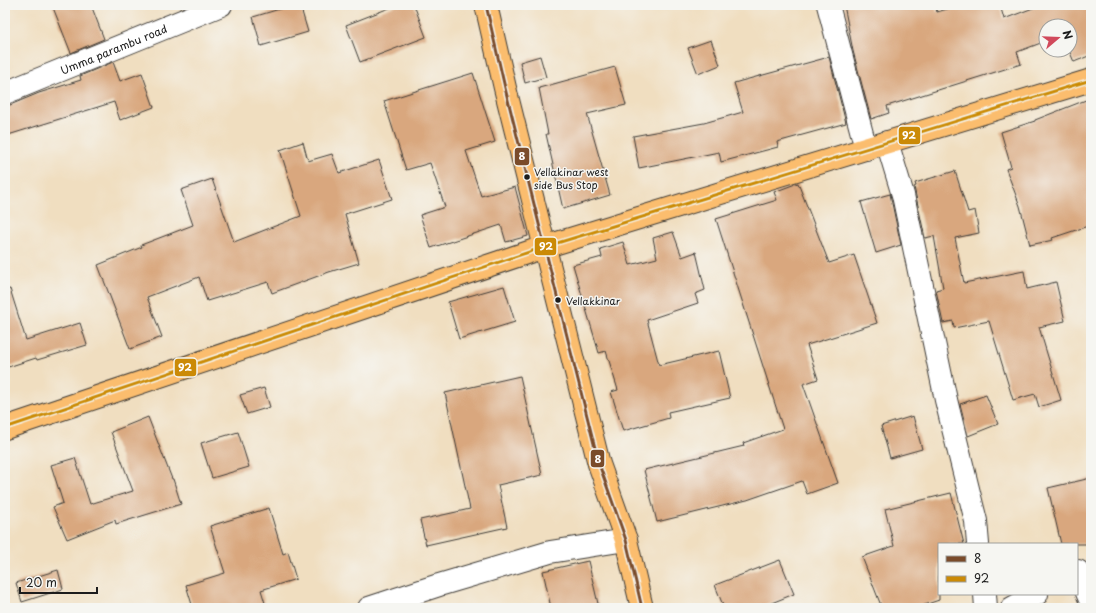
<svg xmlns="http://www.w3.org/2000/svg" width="1096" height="613" viewBox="0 0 1096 613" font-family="'Playpen Sans',sans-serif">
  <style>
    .building { fill: #d9a77e }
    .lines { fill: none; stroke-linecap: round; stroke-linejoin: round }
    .minor-casing { stroke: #3c3935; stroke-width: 24 }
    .major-casing { stroke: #3c3935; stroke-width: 24 }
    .minor { stroke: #fff; stroke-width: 22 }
    .major { stroke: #fbbd6e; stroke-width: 22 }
    .bus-1-casing { stroke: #f6f6f2; stroke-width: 6 }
    .bus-2-casing { stroke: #f6f6f2; stroke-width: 6 }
    .bus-1 { stroke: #7a4b2a; stroke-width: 3 }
    .bus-2 { stroke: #cb8a06; stroke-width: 3 }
    .bus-dot { fill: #1c1c1c; stroke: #f6f6f2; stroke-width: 1.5 }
    .labels { text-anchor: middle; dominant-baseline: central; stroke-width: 3; stroke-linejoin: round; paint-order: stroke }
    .bus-label { font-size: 10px; fill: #1c1c1c; stroke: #f6f6f2; text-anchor: start }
    .street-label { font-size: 11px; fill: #1c1c1c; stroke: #f6f6f2 }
    .line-badge { stroke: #f6f6f2; stroke-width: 1.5 }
    .badge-label { font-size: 11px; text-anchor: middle; font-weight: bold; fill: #fff }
  </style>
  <rect width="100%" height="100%" fill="#f6f6f2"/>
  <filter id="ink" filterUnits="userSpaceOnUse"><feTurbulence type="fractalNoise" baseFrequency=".025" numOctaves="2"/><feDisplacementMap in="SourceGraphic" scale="8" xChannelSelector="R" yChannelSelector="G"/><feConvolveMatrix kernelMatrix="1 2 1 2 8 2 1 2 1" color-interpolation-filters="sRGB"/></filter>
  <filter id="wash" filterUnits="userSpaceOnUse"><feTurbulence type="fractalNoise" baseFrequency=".012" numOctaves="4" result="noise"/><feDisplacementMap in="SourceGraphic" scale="16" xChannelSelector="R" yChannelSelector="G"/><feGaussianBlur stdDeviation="0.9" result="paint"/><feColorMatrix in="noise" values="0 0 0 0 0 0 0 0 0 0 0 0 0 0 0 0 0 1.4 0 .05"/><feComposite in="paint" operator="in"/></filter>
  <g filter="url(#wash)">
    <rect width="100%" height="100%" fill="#f0dec0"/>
    <g id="blocks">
      <!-- building -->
      <path class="building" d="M52,5H91L104,39L71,53Z
        M293,5H300L308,32L261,46L253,17Z
        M397,5H414L426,37L360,62L346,25Z
        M844,5H935L937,12L961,5H1000L1004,19L1041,5H1091V55L1074,62L1069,50L1070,26H1046V41L1017,52L1021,64L887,106L889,113L871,119L853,51Z
        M711,40L720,65L698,74L688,48Z
        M540,56L546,77L525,83L520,62Z
        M829,57L846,123L777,142L778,147L721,162L719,152L639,168L633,136L704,123L743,112L734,83Z
        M113,62L120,81L142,73L154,107L120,120L114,102L5,136V105H10L39,93L81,80L80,76Z
        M615,67L626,105L587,114L610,195L563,209L546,134H548L539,88Z
        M473,73L495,142L466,151L481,196L515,187L528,236L506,242L501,225L431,248L420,215L445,207L430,163L406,170L384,101Z
        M1091,98V225L1052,238L1053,240L1030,245L1020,206L1006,169L1011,167L1001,132L1035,121V120Z
        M303,142L308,161L332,154L339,173L379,160L392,199L345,214L359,263L329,272L272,293L268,282L207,301L199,277L147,297L162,337L130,349L98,265L142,247L141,245L193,225L181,190L212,179L234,242L301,216L280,150Z
        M955,171L968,212L975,210L979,233L955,238L964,283L1024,271L1027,289L1056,282L1065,321L1039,327L1061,400L1039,407L1035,394L1013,400L989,321L954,328L953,321L943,323L936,290L943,288L934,236L925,238L914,187L916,186L915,183Z
        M798,183L829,263L854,255L877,323L807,345L818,379L803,384L838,483L807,494L802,481L747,500L657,522L644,470L744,446L743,443L783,429L716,219L777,200L774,192Z
        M890,194L901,245L876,253L861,202Z
        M673,232L682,257L696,252L705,290L695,294L698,303L647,320L659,365L719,351L730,398L668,412L669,418L623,431L611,392L618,390L606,351L599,353L573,265L602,257L600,249L623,242L630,265L657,258L653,238Z
        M504,286L515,322L459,339L448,302Z
        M10,289L26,340L80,323L87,345L37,360L36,358L5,368V290Z
        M520,376L542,475L498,485L507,527L426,545L420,520L470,509L445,393Z
        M264,388L270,407L247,414L240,395Z
        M986,395L998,424L968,436L960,404Z
        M913,416L922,449L890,458L881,426Z
        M148,417L172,479H173L181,504L116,524L115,520L67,539L53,507L63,503L51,465L75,458L90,504L133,491L111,432Z
        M238,432L249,467L212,478L201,443Z
        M1091,478V544H1061L1048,488Z
        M951,493L964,544H939V600L916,608H882L862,557L894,546L885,509Z
        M269,508L283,554L288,552L296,579L261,590L265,603L248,608H193L186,585L225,573L210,526Z
        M780,560L794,594L759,608H724L715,585Z
        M588,561L599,608H551L543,571Z
        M58,570L63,589L22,602L16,583Z"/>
    </g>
  </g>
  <g filter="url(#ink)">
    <use href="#blocks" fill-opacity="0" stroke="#3c3935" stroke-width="1"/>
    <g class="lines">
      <!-- minor casing -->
      <g class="minor-casing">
        <g id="minor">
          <path d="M828,5L866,149"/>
          <path id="s1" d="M5,93L221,5"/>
          <path d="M887,142L903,195L946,400L976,521L978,544"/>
          <path d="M1078,571L1091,602"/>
          <path d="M985,594L986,608"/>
          <path d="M369,608L439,585L550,552L626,540"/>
          <path d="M1012,608L1037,594"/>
        </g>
      </g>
      <!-- major casing -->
      <g class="major-casing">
        <path id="major" d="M486,5L505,88L599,464L626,540L642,608
          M5,428L544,247L1091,80"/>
      </g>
      <!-- minor -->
      <use href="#minor" class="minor"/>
      <!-- major -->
      <use href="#major" class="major"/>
      <!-- bus-1 casing -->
      <g class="bus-1-casing">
        <path id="bus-1" d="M486,5L505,88L599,464L626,540L642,608"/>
      </g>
      <!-- bus-2 casing -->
      <g class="bus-2-casing">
        <path id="bus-2" d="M5,428L544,247L1091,80"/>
      </g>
      <!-- bus-1 -->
      <use href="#bus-1" class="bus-1"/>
      <!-- bus-2 -->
      <use href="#bus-2" class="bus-2"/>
    </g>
  </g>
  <!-- markers -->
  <g class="bus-dot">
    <circle cx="527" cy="177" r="3.5"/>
    <circle cx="558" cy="300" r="3.5"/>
  </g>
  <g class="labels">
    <!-- bus labels -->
    <g class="bus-label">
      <text x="534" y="171">Vellakinar west<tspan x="534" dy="13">side Bus Stop</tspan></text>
      <text x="566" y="300">Vellakkinar</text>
    </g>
    <!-- street labels -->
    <g class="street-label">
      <text stroke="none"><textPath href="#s1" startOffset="117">Umma parambu road</textPath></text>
    </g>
  </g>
  <g class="line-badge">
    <rect x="898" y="126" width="23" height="19" rx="4" fill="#cb8a06"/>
    <rect x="514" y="147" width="16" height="19" rx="4" fill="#7a4b2a"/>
    <rect x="534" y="237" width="23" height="19" rx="4" fill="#cb8a06"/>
    <rect x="174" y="358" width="23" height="19" rx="4" fill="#cb8a06"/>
    <rect x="590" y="449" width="15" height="19" rx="4" fill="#7a4b2a"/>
  </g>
  <g class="badge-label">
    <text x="909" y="139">92</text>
    <text x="522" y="160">8</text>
    <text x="546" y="250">92</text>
    <text x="185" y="371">92</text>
    <text x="598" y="463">8</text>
  </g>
  <!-- margin -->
  <rect width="1096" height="613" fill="none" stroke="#f6f6f2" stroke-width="20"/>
  <!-- legend -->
  <rect x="938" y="543" width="140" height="52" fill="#f6f6f2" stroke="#9f9f9c"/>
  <rect x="946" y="556" width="20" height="6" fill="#7a4b2a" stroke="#9f9f9c"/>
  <text x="974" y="563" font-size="12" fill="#1c1c1c">8</text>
  <rect x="946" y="576" width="20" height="6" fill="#cb8a06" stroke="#9f9f9c"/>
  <text x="974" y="583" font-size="12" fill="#1c1c1c">92</text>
  <!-- north arrow -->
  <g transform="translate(1058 38) rotate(71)"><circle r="19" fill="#f6f6f2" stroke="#9f9f9c"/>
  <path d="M0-3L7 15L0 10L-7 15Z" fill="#d1495b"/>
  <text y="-6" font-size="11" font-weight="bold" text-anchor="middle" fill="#1c1c1c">N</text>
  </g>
  <!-- scale -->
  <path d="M20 587v6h77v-6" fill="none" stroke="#1c1c1c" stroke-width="2"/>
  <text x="26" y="587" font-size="12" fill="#1c1c1c" stroke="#f6f6f2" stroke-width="3" paint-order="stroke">20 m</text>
</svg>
